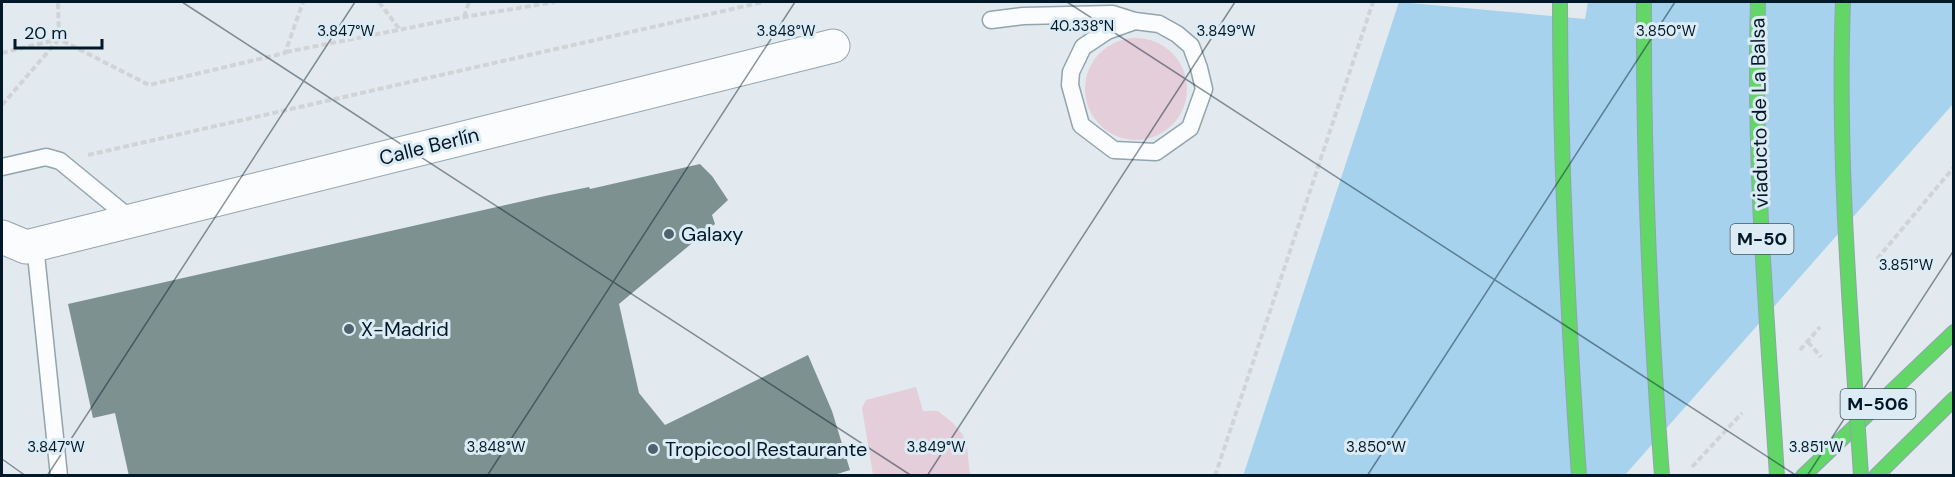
<svg xmlns="http://www.w3.org/2000/svg" width="1955" height="477" viewBox="0 0 1955 477" font-family="'DM Sans',sans-serif">
  <style>
    .green { fill: #e4ced9 }
    .water { fill: #a6d2ed }
    .building { fill: #7d9190 }
    .lines { fill: none; stroke-linecap: round; stroke-linejoin: round }
    .lane-casing { stroke: #92a4ae; stroke-width: 19 }
    .street-casing { stroke: #92a4ae; stroke-width: 35 }
    .fast-casing { stroke: #92a4ae; stroke-width: 16 }
    .path { stroke: #d0d4d6; stroke-width: 4; stroke-dasharray: 6 3; stroke-linecap: butt }
    .lane { stroke: #fbfcfd; stroke-width: 16 }
    .street { stroke: #fbfcfd; stroke-width: 33 }
    .fast { stroke: #63d668; stroke-width: 14 }
    .fast-bridge-casing { stroke: #92a4ae; stroke-width: 16; stroke-linecap: butt }
    .fast-bridge { stroke: #63d668; stroke-width: 14 }
    .ticks { fill: none; stroke: #001929; stroke-width: 1.5; stroke-opacity: 0.45 }
    .poi-dot { fill: #4f626e; stroke: #ddebf4; stroke-width: 2 }
    .labels { text-anchor: middle; dominant-baseline: central; stroke-width: 6; stroke-linejoin: round; paint-order: stroke }
    .shield { fill: #ddebf4; stroke: #425866; stroke-width: 1.5 }
    .shield-label { font-size: 18px; font-weight: bold; fill: #001929 }
    .street-label { font-size: 20px; fill: #001929; stroke: #ddebf4 }
    .poi-label { font-size: 20px; fill: #001929; stroke: #ddebf4; text-anchor: start }
    .ticks-label { font-size: 15px; text-anchor: middle; fill: #001929; stroke: #ddebf4; stroke-width: 6; stroke-linejoin: round; paint-order: stroke }
  </style>
  <rect width="100%" height="100%" fill="#e2eaef"/>
  <!-- green -->
  <path class="green" d="M1085 89a51 51 0 1 1 102 0a51 51 0 1 1-102 0Z
    M916,387L923,411H938L953,423L963,435L967,447L970,475H873L862,408L866,400Z"/>
  <!-- water -->
  <path class="water" d="M1399,2L1585,19L1588,2H1953V104L1625,475L1243,476Z"/>
  <!-- building -->
  <path class="building" d="M700,164L712,176L728,200L712,215L715,224L619,304L639,393L665,425L808,355L832,411L850,470L831,476H129L115,413L93,418L68,304L545,196L589,187L590,189Z"/>
  <g class="lines">
    <!-- lane casing -->
    <g class="lane-casing">
      <path id="lane" d="M991,20L1023,16L1113,14L1135,21L1159,24L1177,34L1191,46L1199,68L1204,89L1190,128L1156,152L1114,150L1081,125L1070,85L1071,72L1083,47L1107,31L1135,21
        M2,167L46,157L60,161L132,220
        M35,245L59,476"/>
    </g>
    <!-- street casing -->
    <g class="street-casing">
      <path id="street" d="M2,237L26,247L833,46"/>
    </g>
    <!-- fast casing -->
    <g class="fast-casing">
      <path id="fast" d="M1560,2C1560,160 1568,319 1579,476
        M1644,2C1643,160 1650,318 1662,476
        M1803,476L1954,332
        M1876,476L1954,399"/>
    </g>
    <!-- path -->
    <path class="path" d="M379,2L400,30
      M464,17L469,2
      M286,52L464,17L555,2
      M2,53L59,39L149,85L285,53L303,2
      M2,105L59,39L58,2
      M88,155L763,2
      M1877,259L1954,167
      M1808,342L1821,357
      M1800,350L1820,327
      M1692,467L1742,413
      M1215,476L1373,2"/>
    <!-- lane -->
    <use href="#lane" class="lane"/>
    <!-- street -->
    <use href="#street" class="street"/>
    <!-- fast -->
    <use href="#fast" class="fast"/>
    <!-- fast-bridge casing -->
    <g class="fast-bridge-casing">
      <path id="fast-bridge" d="M1758,2C1753,160 1767,318 1777,476
        M1843,2C1837,160 1851,318 1861,476"/>
    </g>
    <!-- fast-bridge -->
    <use href="#fast-bridge" class="fast-bridge"/>
  </g>
  <!-- ticks -->
  <path class="ticks" d="M182,2L912,476M1067,2L1797,476M1952,2H1954M2,459L26,476M47,476L355,2M487,476L795,2M927,476L1235,2M1367,476L1675,2M1807,476L1954,250"/>
  <!-- markers -->
  <g class="poi-dot">
    <circle cx="669" cy="234" r="6"/>
    <circle cx="349" cy="329" r="6"/>
    <circle cx="653" cy="449" r="6"/>
  </g>
  <g class="labels">
    <!-- shield labels -->
    <g class="shield">
      <rect x="1730.5" y="224" width="63" height="30" rx="4.5"/>
      <rect x="1840.5" y="389" width="75" height="30" rx="4.5"/>
    </g>
    <g class="shield-label">
      <text x="1762" y="239">M-50</text>
      <text x="1878" y="404">M-506</text>
    </g>
    <!-- street labels -->
    <g class="street-label">
      <text transform="translate(1759 113) rotate(-91)">viaducto de La Balsa</text>
      <text transform="translate(429 146) rotate(-14)">Calle Berlín</text>
    </g>
    <!-- poi labels -->
    <g class="poi-label">
      <text x="681" y="234">Galaxy</text>
      <text x="361" y="329">X-Madrid</text>
      <text x="665" y="449">Tropicool Restaurante</text>
    </g>
  </g>
  <g class="ticks-label">
    <text x="1082" y="31">40.338°N</text>
    <text x="346" y="36">3.847°W</text>
    <text x="786" y="36">3.848°W</text>
    <text x="1226" y="36">3.849°W</text>
    <text x="1666" y="36">3.850°W</text>
    <text x="1906" y="270">3.851°W</text>
    <text x="56" y="452">3.847°W</text>
    <text x="496" y="452">3.848°W</text>
    <text x="936" y="452">3.849°W</text>
    <text x="1376" y="452">3.850°W</text>
    <text x="1816" y="452">3.851°W</text>
  </g>
  <!-- border -->
  <rect width="1955" height="477" fill="none" stroke="#001929" stroke-width="6"/>
  <!-- scale -->
  <path d="M15 39v9h87v-9" fill="none" stroke="#001929" stroke-width="3"/>
  <text x="24" y="39" font-size="18" fill="#001929" stroke="#ddebf4" stroke-width="4.5" paint-order="stroke">20 m</text>
</svg>
